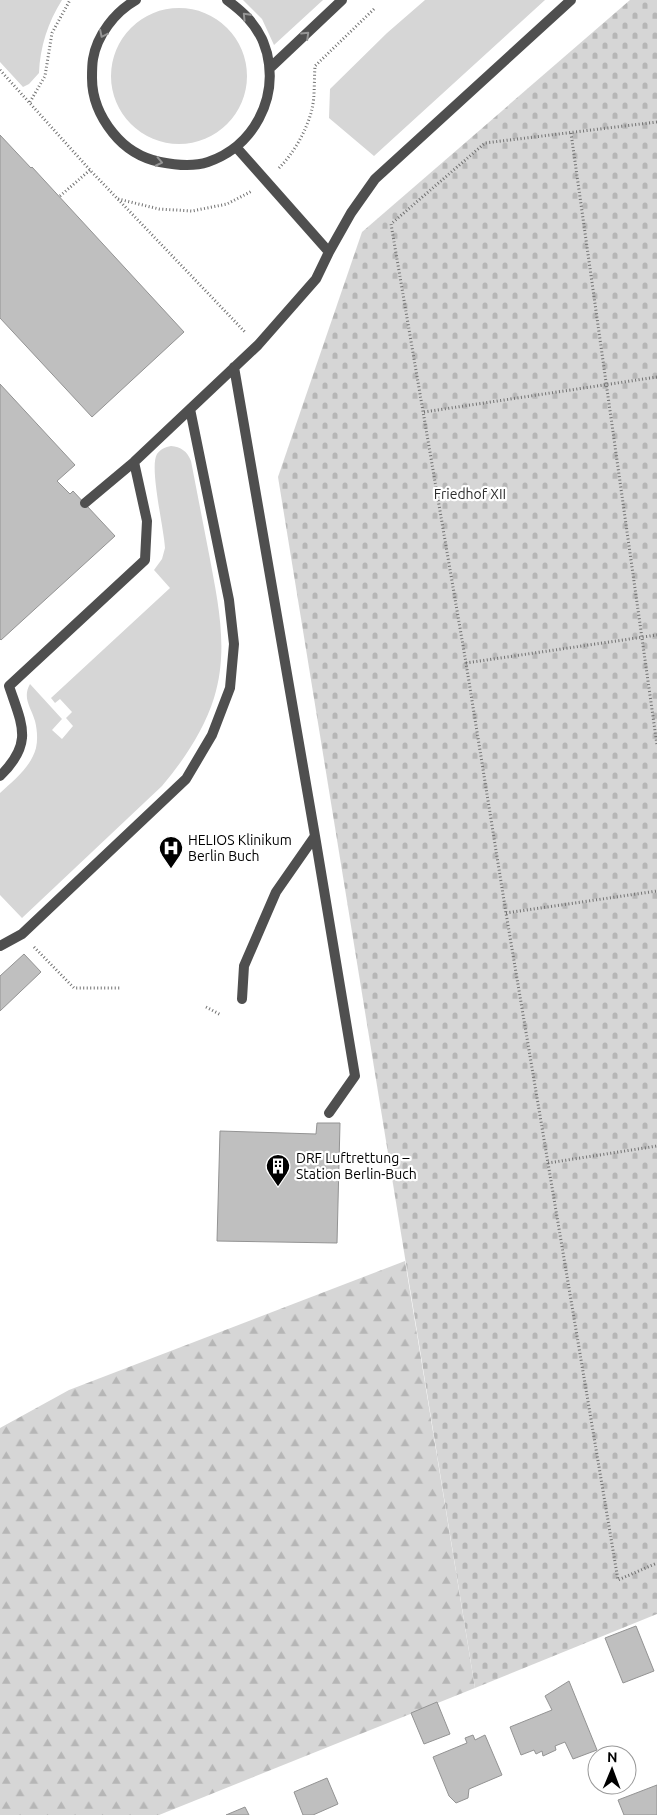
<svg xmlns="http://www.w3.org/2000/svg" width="657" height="1815" viewBox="0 0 657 1815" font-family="Ubuntu,sans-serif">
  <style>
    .green { fill: #d6d6d6 }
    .forest { fill: url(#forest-firs) }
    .cemetery { fill: url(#cemetery-stones) }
    .building { fill: #bfbfbf; stroke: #939393 }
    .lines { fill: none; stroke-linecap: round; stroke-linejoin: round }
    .path { stroke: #717171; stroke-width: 3; stroke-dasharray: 1 2.5; stroke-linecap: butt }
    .lane { stroke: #4f4f4f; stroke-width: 10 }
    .oneway { stroke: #959595 }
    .labels { text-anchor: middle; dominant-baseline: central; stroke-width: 4.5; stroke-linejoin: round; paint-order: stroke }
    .park-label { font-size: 14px; fill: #2d2d2d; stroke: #fff }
    .poi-label { font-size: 14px; fill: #000; stroke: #fff; text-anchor: start }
  </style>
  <defs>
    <pattern id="forest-firs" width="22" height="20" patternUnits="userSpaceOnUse" patternTransform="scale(1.25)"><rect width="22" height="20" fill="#d6d6d6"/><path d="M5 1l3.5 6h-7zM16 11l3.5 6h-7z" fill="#b6b6b6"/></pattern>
    <pattern id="cemetery-stones" width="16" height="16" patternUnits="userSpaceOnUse" patternTransform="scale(1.25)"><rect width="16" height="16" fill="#d6d6d6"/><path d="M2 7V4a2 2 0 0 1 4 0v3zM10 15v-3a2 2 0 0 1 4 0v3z" fill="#b6b6b6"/></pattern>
  </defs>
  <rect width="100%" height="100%" fill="#fff"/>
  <!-- green -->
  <path class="green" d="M0,0H62C48,22 40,47 39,73L29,84L23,87L0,62Z
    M243,0H323L274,45L262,19Z
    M425,0H545L374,156L329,118L330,89L387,33Z
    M111 76a68 68 0 1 1 136 0a68 68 0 1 1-136 0Z
    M171,446C181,447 187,451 191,461C197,492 203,523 209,554C218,602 229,650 214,698C204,730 184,760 162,786L22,918L0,895V793C14,780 31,767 36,748C38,739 37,729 35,721C31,707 22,698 30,684L62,719L52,730L62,739L73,726L66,718L72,712L60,699L55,703L51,698L170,588L154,570L162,559L165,548C164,528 149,467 157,454C161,449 165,447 171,446Z"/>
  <!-- forest -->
  <path class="forest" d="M405,1261L475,1688L159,1815H0V1428L69,1390Z"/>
  <!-- cemetery -->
  <path class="cemetery" d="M630,0H657V1614L475,1688L278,477L362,232Z"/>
  <!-- building -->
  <path class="building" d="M0,135L31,168L32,167L184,332L92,417L0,318Z
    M0,384L75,465L57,481L70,494L73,491L115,536L1,640L0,639Z
    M24,954L41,972L0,1011V976Z
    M317,1123H340L337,1243L217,1241L220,1131L316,1134Z
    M636,1626L654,1671L623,1683L605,1638Z
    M569,1681L597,1750L573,1759L565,1742L555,1746L556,1750L543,1756L542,1751L536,1754L534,1750L521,1755L510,1727L552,1710L545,1696Z
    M437,1702L450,1734L424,1744L411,1713Z
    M473,1735L475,1740L485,1735L502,1775L469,1789L468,1798L456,1803L449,1796L433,1757L467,1743L465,1738Z
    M327,1778L338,1804L313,1815H303L294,1792Z
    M657,1785V1815H624L618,1800Z
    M245,1807L249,1815H226Z"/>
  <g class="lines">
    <!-- path -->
    <path class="path" d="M0,70L90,170L245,332
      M30,102L45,76L52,33L70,0
      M657,122L485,143L391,224L466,663L506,913L618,1580L657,1563
      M571,133L657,745
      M279,168C294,153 307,130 312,109C315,96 314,80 315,66L374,9
      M60,196L90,170
      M118,199L159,209L192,211L227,204L252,191
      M424,412L657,377
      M466,663L657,635
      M506,913L657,891
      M34,947L74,988H121
      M206,1007L221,1015
      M548,1163L657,1146"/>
    <!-- lane -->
    <path class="lane" d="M136,0C115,12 97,35 93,59C92,65 92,72 92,78C92,99 100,117 113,133C125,148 141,158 160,162C175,165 193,167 208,162C254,146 278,99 267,53C265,48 264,43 262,39C253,21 243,12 227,0
      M270,68L342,0
      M236,147L329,252
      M234,367L315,836L276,892L244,966L242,999
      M85,503L134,462L258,345L316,279L329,252L351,213L375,179L571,0
      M0,776C34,743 22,725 9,686L145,560L147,521L134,462
      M315,836L355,1076L329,1113
      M0,946L22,934L186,779L212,735L230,688L234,644L229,600L190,409"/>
  </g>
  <!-- one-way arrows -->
  <defs><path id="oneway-chevron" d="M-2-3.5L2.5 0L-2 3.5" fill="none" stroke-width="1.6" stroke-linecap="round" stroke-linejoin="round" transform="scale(1.25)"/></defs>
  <g class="oneway">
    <use href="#oneway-chevron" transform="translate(246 16) rotate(-134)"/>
    <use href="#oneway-chevron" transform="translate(103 34) rotate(116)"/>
    <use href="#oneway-chevron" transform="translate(306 35) rotate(-44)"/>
    <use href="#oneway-chevron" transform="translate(159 162) rotate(12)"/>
  </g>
  <!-- icons -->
  <defs>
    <g id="hospital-pin" transform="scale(1.25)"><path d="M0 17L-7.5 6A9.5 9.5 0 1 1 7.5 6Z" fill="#000" stroke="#fff"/><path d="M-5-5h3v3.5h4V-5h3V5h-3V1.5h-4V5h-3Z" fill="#fff"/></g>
    <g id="building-pin" transform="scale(1.25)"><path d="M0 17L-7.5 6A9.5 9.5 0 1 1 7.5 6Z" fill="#000" stroke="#fff"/><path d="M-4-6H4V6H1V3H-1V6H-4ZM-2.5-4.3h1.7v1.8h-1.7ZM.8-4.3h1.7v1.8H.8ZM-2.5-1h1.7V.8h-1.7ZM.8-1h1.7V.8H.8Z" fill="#fff"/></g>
  </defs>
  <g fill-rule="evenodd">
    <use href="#hospital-pin" x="171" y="848"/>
    <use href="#building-pin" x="278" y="1166"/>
  </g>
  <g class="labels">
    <!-- park labels -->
    <g class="park-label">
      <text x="470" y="494">Friedhof XII</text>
    </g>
    <!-- poi labels -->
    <g class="poi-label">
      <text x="188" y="840">HELIOS Klinikum<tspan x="188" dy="16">Berlin Buch</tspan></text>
      <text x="296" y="1158">DRF Luftrettung –<tspan x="296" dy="16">Station Berlin-Buch</tspan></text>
    </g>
  </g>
  <!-- north arrow -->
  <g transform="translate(612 1770) rotate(1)"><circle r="24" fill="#ffffff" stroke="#999999"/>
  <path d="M0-4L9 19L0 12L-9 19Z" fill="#000000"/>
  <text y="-8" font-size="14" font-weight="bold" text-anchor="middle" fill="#000000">N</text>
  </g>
</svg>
